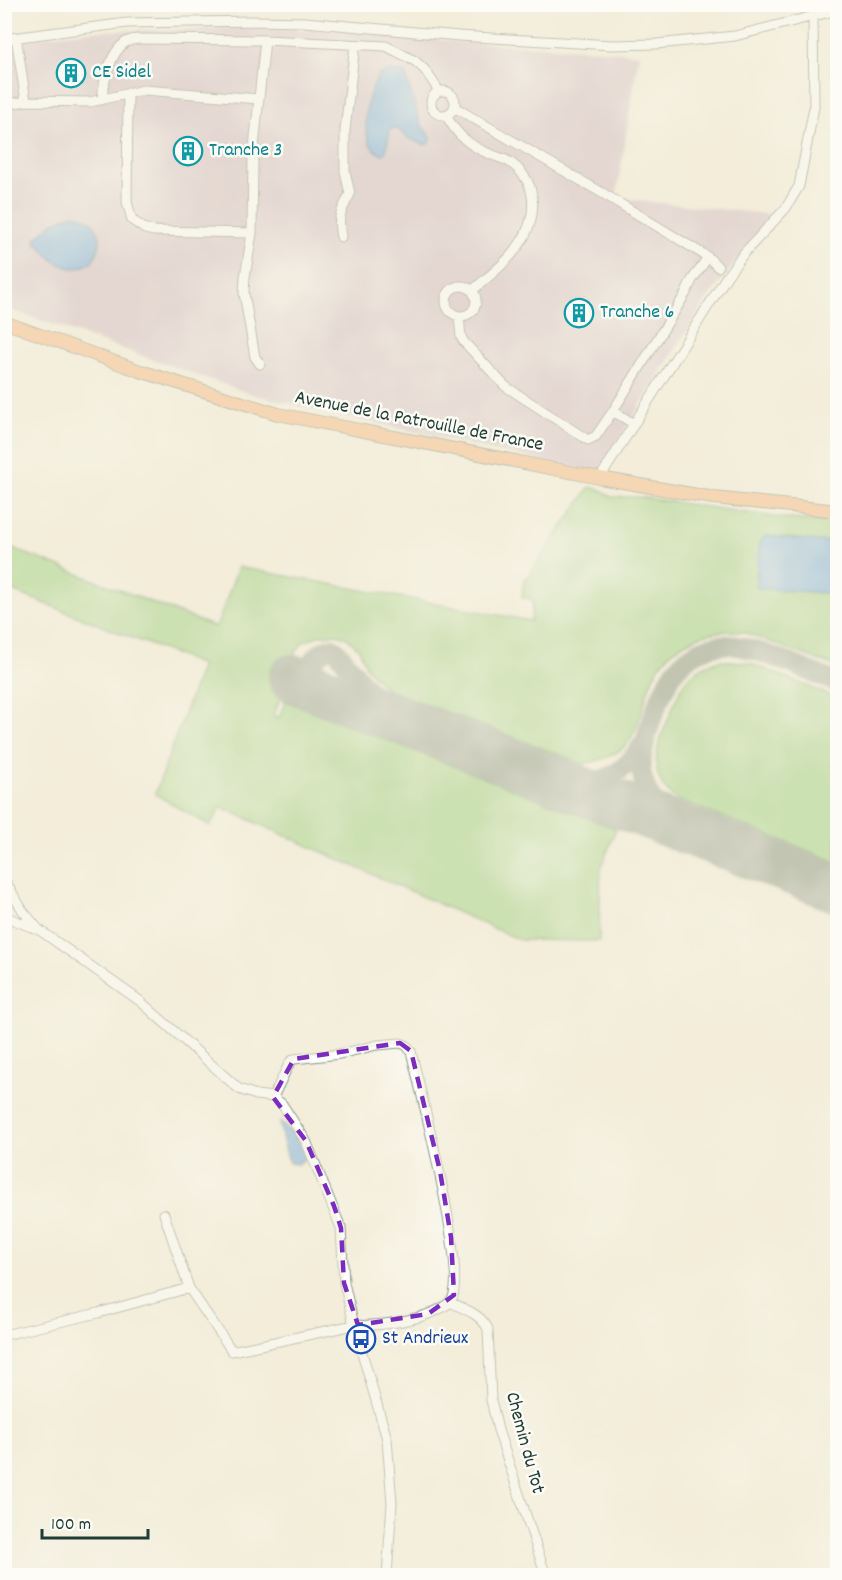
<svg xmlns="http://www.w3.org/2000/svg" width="842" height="1580" viewBox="0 0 842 1580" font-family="Dekko,sans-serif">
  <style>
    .industrial { fill: #d2bdc8 }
    .green { fill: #9ed283; stroke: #5e885c; stroke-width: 1.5 }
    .water { fill: #6ea8de; stroke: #467289; stroke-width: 1.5 }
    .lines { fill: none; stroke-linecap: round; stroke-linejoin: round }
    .taxiway { stroke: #899586; stroke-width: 20 }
    .runway { stroke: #899586; stroke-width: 48 }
    .minor-casing { stroke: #899586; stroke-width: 11 }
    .major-casing { stroke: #899586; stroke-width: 14 }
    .minor { stroke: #fff; stroke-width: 9 }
    .major { stroke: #f9bc89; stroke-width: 12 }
    .marked { fill: none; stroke: #7b2cbf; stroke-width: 4.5; stroke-dasharray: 12 8; stroke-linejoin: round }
    .labels { text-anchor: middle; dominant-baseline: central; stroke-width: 5; stroke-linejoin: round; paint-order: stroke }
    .culture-label { font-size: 20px; fill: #0d838f; stroke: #fdfcf7; text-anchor: start }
    .street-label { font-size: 20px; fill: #1f3d34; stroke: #fdfcf7 }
    .transit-label { font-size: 20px; fill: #164399; stroke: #fdfcf7; text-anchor: start }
  </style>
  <rect width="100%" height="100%" fill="#fdfcf7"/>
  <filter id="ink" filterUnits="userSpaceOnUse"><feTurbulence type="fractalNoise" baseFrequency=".0167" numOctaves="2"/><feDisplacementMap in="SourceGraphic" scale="12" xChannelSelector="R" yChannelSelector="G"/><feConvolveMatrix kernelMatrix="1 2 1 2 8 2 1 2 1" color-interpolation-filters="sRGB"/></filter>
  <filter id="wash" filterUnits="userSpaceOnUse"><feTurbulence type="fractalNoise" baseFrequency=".008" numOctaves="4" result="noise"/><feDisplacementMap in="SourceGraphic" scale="24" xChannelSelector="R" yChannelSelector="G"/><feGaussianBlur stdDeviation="1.35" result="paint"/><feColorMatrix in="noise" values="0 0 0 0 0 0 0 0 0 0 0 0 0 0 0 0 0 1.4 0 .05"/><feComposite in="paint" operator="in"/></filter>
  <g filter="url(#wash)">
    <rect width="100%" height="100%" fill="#f3edd9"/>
    <!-- industrial -->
    <path class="industrial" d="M264,27L363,32L451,41L603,50L639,54L616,198L776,215L709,296L597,474L254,395L5,308L4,42L87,31Z"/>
    <!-- green -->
    <path class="green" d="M590,487L603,491L611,497H641L781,518L837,523V667L743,632C703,627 664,646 650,685C643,703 639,730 626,745C619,754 596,762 584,764L391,691L383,686L367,668L359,649L347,638L338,634L320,635L303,642L295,653L274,716L279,718L285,701L616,829L601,868L599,941L520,940L221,807L210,826L155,794L202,665L5,588L4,545L215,627L218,623L238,567L531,621L533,600L522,597L524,579L527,578Z
      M720,660L750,663L837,698V862L678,800C642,777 659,741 671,712C676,700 679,688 688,678C696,669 708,664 720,660Z"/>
    <!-- water -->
    <path class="water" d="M391,71L405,73L420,123L431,138L430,143L425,145L410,139L396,128L390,129L386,151L383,154C364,151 364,117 368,102C370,92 374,84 379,75Z
      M73,214C118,221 100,279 64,266C53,262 44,251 36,242L35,239L53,223Z
      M765,536L837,543V594L757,588L756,581L760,542Z
      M280,1122L296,1136L306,1155L304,1159L298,1164L289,1163C286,1148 280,1137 280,1122Z"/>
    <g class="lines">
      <!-- taxiway -->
      <path class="taxiway" d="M315,687C313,685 310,682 309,679C306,666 319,649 332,648L336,650L384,709L396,719
        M562,783C599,788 623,775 643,744
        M678,827C660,814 647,797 642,775C637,751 662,683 680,665C691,654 705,647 720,645C744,641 812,673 838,683"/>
      <!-- runway -->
      <path class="runway" d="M292,678L838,889"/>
    </g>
  </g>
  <g filter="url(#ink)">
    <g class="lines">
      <!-- minor casing -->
      <g class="minor-casing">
        <path id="minor" d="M16,37L26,101
          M4,39L127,23L256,21L305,22L459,36L612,45L657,44L735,36L838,10
          M431 103a12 12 0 1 1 24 0a12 12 0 1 1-24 0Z
          M128,93L127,202L132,220L145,229L154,231L252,233
          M102,100C103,83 110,52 126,42C130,40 135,39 140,39L265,40L386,46L415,61L425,70L439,91
          M4,105L26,101L90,102L144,90L259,99
          M454,107L604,194L708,257L718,267
          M446,115C456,134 469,146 490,154C497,157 505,159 511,163C543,186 536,226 513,253C502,267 485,279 472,291
          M341,237C337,216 341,212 350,194L345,171V130L355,45
          M446 301a15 15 0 1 1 30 0a15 15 0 1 1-30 0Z
          M459,316L461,337L464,342L505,386L588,440L596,436L613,411L686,293L692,280L708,257
          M260,364L255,357L244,293L245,277L252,233L253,157L265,40
          M613,411L634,424
          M600,478L727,276L744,253L786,208L799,186L814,107L813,16
          M4,879L23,911L38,929L140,1001L239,1089L256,1095L273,1097L282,1104L306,1141L341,1228L344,1283L354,1325L387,1439L392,1503L387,1576
          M4,916L36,929
          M164,1214L189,1288L232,1351L354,1325C379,1327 432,1319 450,1302C471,1281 419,1086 411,1051L406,1045L400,1043L377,1045L340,1054L294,1059L290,1062L273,1097
          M450,1302C464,1309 481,1314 488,1329L491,1400L498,1430L546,1576
          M4,1335L98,1313L189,1288"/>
      </g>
      <!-- major casing -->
      <g class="major-casing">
        <path id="major" d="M4,322L140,371L278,414L600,478L714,498L838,511"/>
      </g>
      <!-- minor -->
      <use href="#minor" class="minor"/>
      <!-- major -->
      <use href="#major" class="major"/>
    </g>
  </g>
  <!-- marked area -->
  <path d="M0 0H842V1580H0ZM400,1043L411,1051L440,1171L451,1237L454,1295L428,1314L358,1325L344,1283L341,1228L334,1206L306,1141L273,1097L294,1059Z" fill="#f3edd9" fill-opacity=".55" fill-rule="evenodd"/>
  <path class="marked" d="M400,1043L411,1051L440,1171L451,1237L454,1295L428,1314L358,1325L344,1283L341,1228L334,1206L306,1141L273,1097L294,1059Z"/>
  <!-- icons -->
  <defs>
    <g id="building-ring" transform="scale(1.5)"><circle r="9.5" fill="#fdfcf7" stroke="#0f9aa8" stroke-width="1.5"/><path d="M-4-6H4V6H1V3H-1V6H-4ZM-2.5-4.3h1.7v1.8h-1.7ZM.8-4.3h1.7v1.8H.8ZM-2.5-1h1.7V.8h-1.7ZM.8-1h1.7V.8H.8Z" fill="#0f9aa8"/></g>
    <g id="bus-ring" transform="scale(1.5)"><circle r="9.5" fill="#fdfcf7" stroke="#1a4fb4" stroke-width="1.5"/><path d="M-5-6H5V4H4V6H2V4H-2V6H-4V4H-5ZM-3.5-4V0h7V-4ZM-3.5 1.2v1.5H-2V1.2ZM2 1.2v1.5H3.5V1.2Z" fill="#1a4fb4"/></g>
  </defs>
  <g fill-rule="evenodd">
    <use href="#building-ring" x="71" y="73"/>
    <use href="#building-ring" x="188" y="151"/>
    <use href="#building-ring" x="579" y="313"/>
    <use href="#bus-ring" x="361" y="1339"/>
  </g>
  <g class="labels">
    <!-- culture labels -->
    <g class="culture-label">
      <text x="92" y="73">CE Sidel</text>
      <text x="209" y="151">Tranche 3</text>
      <text x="600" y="313">Tranche 6</text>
    </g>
    <!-- street labels -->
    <g class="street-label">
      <text transform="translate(419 422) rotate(11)">Avenue de la Patrouille de France</text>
      <text transform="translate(524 1443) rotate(75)">Chemin du Tot</text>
    </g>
    <!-- transit labels -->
    <g class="transit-label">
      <text x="382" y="1339">St Andrieux</text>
    </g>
  </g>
  <!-- margin -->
  <rect width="842" height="1580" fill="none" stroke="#fdfcf7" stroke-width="24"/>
  <!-- scale -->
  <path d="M42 1529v9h106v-9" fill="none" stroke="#1f3d34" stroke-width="3"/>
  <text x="51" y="1529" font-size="18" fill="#1f3d34" stroke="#fdfcf7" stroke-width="4.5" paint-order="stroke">100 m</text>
</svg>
